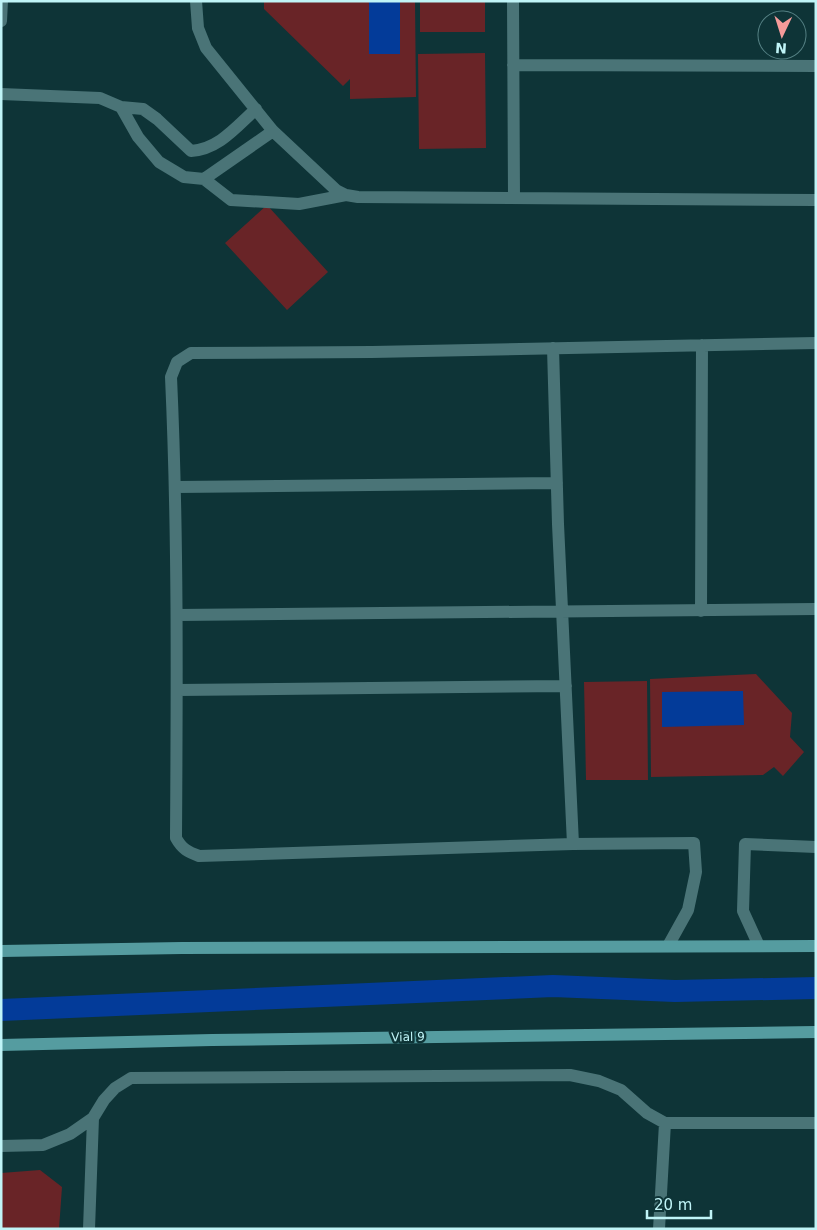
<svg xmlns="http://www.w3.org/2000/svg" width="817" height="1230" viewBox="0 0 817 1230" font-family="'DejaVu Sans',sans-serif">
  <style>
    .green { fill: #692427 }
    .water { fill: #033b99 }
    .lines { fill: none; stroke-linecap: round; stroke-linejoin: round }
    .canal { stroke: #033b99; stroke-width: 22 }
    .street { stroke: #4a7477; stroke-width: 12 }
    .secondary { stroke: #559ca0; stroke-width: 12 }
    .labels { text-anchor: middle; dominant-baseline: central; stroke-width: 5; stroke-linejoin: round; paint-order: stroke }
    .street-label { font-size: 12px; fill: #c0f4f7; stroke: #0e3437 }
  </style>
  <rect width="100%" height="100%" fill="#0e3437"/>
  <!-- green -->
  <path class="green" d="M264,1H415L416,97L350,99V79L343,86L264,9Z
    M420,1H485V32H420Z
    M485,53L486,148L419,149L418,54Z
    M267,205L328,272L287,310L225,243Z
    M756,674L792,713L790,737L804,752L783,776L774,767L763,775L651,777L650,679Z
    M647,681L648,780H586L584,682Z
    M40,1170L62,1187L59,1229H1V1173Z"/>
  <!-- water -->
  <path class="water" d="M369,1H400V54H369Z
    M743,691L744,725L662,727V692Z"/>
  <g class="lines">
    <!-- canal -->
    <path class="canal" d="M1,1010L553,986L675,991L816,988"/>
    <!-- street -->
    <path class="street" d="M196,1L198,28L206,48L273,131L336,190L346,195L358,197L816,200
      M513,1L514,197
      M1,21L2,1
      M513,65L816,66
      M1,94L100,98L121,107L143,109L157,119L191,151C219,149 236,127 256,109
      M121,107L138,137L159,162L184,177L204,179L231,200L299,204L346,195
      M204,179L273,131
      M553,348L558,524L573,844
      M176,487L557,483
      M701,611L702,345
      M177,615L816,609
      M177,690L566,686
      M668,946L688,910L696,872L694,843L573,844L199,856C188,852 182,849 176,838C177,684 178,531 171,377L177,362L191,353L372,352L816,343
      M759,946L743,911L745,844L816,847
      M1,1146L43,1145L70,1134L93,1118L104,1100L115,1088L131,1078L570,1075L599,1081L621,1090L647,1113L665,1123H816
      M89,1229L93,1118
      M659,1229L665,1123"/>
    <!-- secondary -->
    <path class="secondary" d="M1,951L182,948L816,946
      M1,1045L212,1040L816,1032"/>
  </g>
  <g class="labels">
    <!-- street labels -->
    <g class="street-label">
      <text transform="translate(408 1037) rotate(-1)">Vial 9</text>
    </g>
  </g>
  <!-- border -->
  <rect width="817" height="1230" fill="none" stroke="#c0f4f7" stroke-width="5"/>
  <!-- north arrow -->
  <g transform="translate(782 35) rotate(184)"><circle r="24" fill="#0e3437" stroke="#558184"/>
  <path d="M0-4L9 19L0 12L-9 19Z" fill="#f59b9a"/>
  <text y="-8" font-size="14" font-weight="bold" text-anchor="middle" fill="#c0f4f7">N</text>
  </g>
  <!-- scale -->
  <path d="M647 1210v8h64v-8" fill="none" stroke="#c0f4f7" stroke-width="2.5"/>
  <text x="654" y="1210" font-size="15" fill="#c0f4f7" stroke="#0e3437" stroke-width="4" paint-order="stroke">20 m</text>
</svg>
